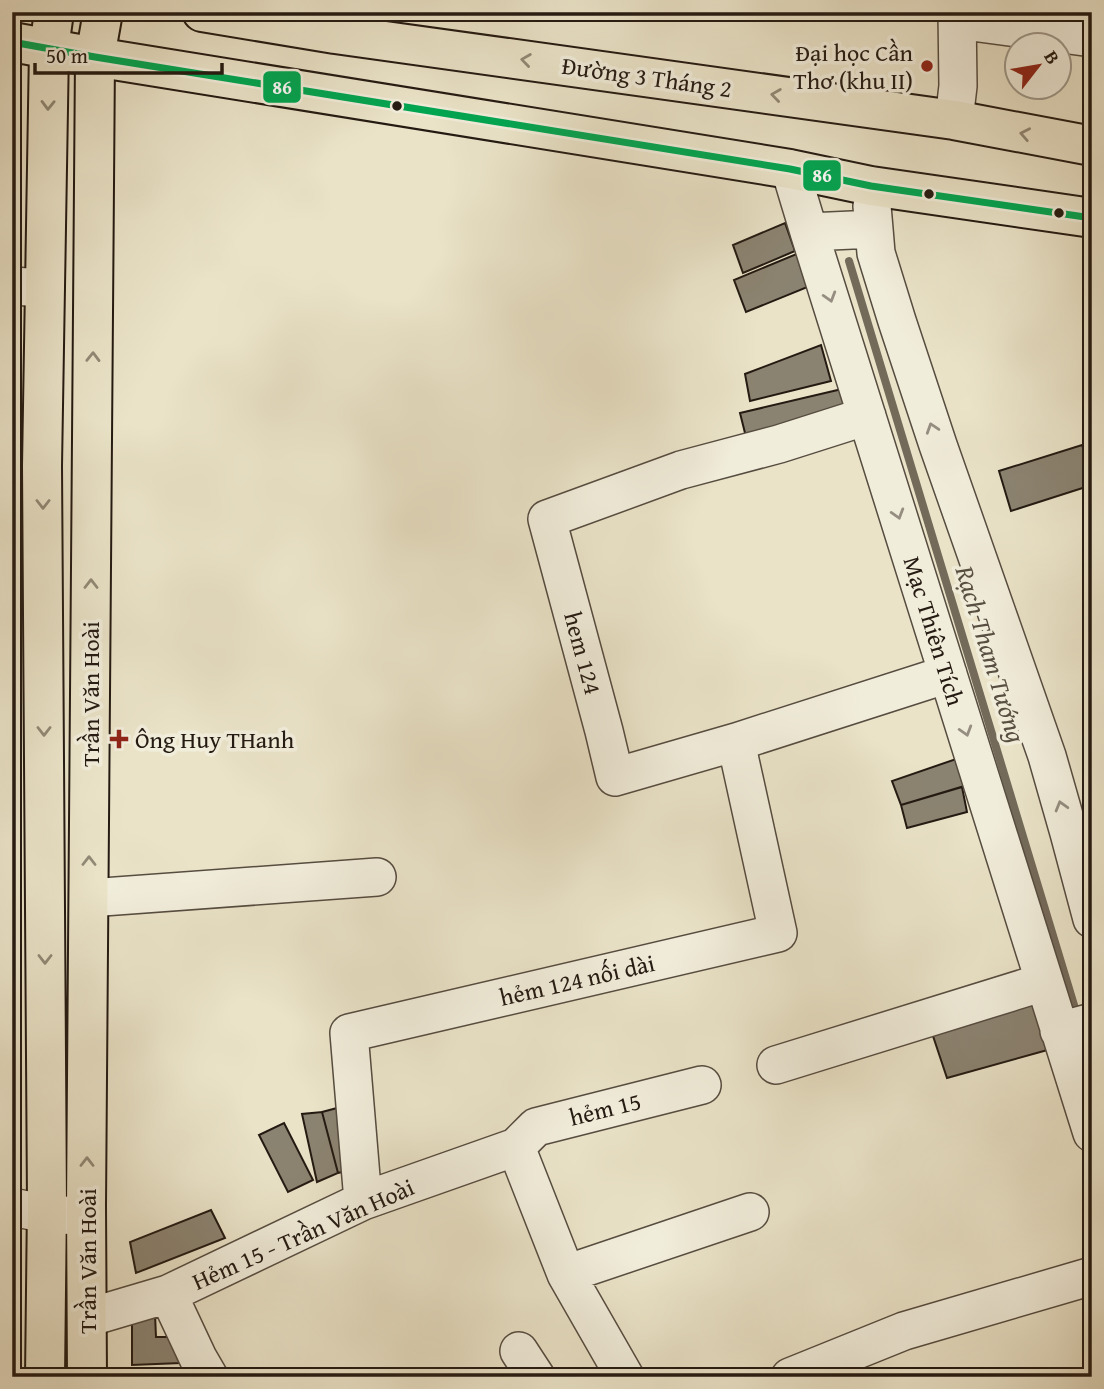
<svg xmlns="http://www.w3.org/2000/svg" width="1104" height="1389" viewBox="0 0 1104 1389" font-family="'Gentium Book Plus',serif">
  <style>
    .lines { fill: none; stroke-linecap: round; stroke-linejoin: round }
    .stream { stroke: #736a5a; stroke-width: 8 }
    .building { fill: #8b8371; stroke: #241a12; stroke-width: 2 }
    .minor-casing { stroke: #564c40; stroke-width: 40 }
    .major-casing { stroke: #241a12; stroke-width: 42 }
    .highway-casing { stroke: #241a12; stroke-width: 42 }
    .minor { stroke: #f1eddb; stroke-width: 37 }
    .major { stroke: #eae3c8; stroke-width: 38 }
    .highway { stroke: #eae3c8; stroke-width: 38 }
    .bus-1-casing { stroke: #f1eddb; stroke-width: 12 }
    .bus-1 { stroke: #00a651; stroke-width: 7 }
    .oneway { stroke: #918976 }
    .oneway2 { stroke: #958e81 }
    .poi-dot { fill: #8f2418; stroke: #f1eddb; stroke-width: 2.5 }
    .bus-dot { fill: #241a12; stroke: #f1eddb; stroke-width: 2.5 }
    .labels { text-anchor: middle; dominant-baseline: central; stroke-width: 7; stroke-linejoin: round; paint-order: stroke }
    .poi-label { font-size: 24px; fill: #241a12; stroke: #f1eddb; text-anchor: end }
    .street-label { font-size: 24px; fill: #241a12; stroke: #f1eddb }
    .water-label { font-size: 26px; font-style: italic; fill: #584f42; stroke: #f1eddb }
    .line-badge { stroke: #f1eddb; stroke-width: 2.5 }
    .badge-label { font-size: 19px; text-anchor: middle; font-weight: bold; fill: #fff }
  </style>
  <rect width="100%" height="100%" fill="#eae3c8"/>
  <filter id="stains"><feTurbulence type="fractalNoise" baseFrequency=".00286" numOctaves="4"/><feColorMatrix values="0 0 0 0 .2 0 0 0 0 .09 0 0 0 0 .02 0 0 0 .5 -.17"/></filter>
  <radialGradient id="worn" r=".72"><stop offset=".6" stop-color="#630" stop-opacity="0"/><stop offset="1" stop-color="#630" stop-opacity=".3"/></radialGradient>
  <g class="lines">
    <!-- stream -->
    <path class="stream" d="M849,261L1077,1015
      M1083,1034L1092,1059"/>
  </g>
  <!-- building -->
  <path class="building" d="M785,223L795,251L743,273L733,245Z
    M799,253L810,286L746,312L734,280Z
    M821,345L831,381L750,401L745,374Z
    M842,389L848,413L746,437L740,413Z
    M1082,445L1092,474V485L1011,511L999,471Z
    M962,757L971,784L901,805L892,781Z
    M962,787L967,812L907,828L901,805Z
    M1033,994L1051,1049L947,1078L928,1021Z
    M337,1108L354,1169L338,1173L322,1112Z
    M322,1112L338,1173L317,1182L302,1114Z
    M284,1123L313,1180L288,1192L259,1135Z
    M211,1210L225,1238L136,1273L130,1242Z
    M132,1314H155L156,1337H181V1363L132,1365Z"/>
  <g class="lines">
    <!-- minor casing -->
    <g class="minor-casing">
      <path id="minor" d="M957,20L1092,38
        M954,120L958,86L957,12
        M790,169L809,232L874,229L872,206
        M874,229L876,253L897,321L938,445L1047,756L1069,833L1092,919
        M809,232L1092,1133
        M12,286L45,288
        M867,416L779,444L681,470L547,519L604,731L615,777L736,742L948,674
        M89,898L377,877
        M1059,1031L1092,1022
        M776,1065L1044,982
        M516,1147L536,1127L702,1085
        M363,1201L349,1033L778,933L736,742
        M12,1207L47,1214L78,1216
        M566,1274L750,1212
        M168,1294L198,1358L209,1377
        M87,1318L168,1294L363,1201L516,1147L566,1274L625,1377
        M519,1351L536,1377
        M790,1377L904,1331L1092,1276"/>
    </g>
    <!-- major casing -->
    <g class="major-casing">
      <path id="major" d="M45,1377L47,1204L42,466L49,48L54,12
        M87,1377L86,1205L95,57L103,12"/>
    </g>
    <!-- highway casing -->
    <g class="highway-casing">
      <path id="highway" d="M202,12L335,34L954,120L1092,146
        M12,42L95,57L790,169L871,186L1092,218"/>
    </g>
    <!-- minor -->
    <use href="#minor" class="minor"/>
    <!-- major -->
    <use href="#major" class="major"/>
    <!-- highway -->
    <use href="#highway" class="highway"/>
    <!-- bus-1 casing -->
    <g class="bus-1-casing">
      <path id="bus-1" d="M12,42L95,57L790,169L871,186L1092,218"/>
    </g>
    <!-- bus-1 -->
    <use href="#bus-1" class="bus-1"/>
  </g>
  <!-- one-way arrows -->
  <defs><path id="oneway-chevron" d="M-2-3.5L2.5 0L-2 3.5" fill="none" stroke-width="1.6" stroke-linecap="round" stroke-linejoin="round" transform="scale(1.75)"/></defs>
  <g class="oneway">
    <use href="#oneway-chevron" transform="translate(526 60) rotate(-172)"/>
    <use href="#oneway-chevron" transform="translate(776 95) rotate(-172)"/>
    <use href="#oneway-chevron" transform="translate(48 105) rotate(91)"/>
    <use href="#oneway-chevron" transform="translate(1025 134) rotate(-169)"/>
    <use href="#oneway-chevron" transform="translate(93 357) rotate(-89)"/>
    <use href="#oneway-chevron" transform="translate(43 504) rotate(90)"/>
    <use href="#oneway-chevron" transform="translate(91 584) rotate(-90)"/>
    <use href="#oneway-chevron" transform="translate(44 731) rotate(90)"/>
    <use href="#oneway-chevron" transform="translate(89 861) rotate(-90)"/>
    <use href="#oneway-chevron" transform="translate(45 959) rotate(90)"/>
    <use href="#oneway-chevron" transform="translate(87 1162) rotate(-90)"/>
  </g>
  <g class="oneway2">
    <use href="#oneway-chevron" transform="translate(830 297) rotate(73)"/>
    <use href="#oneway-chevron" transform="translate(932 428) rotate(-108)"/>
    <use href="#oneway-chevron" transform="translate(898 514) rotate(73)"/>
    <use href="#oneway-chevron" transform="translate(966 731) rotate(73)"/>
    <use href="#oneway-chevron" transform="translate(1061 806) rotate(-106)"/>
  </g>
  <!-- markers -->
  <g class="poi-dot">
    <circle cx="927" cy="66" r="7"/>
    <path d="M115.5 728.5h7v7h7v7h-7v7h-7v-7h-7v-7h7z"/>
  </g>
  <g class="bus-dot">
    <circle cx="397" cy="106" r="6"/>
    <circle cx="929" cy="194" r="6"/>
    <circle cx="1059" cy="213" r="6"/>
  </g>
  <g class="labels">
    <!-- poi labels -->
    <g class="poi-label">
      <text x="913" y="52">Đại học Cần<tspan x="913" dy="28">Thơ (khu II)</tspan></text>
      <text x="135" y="739" text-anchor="start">Ông Huy THanh</text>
    </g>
    <!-- street labels -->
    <g class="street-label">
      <text transform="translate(647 77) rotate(8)">Đường 3 Tháng 2</text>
      <text transform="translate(934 631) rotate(73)">Mạc Thiên Tích</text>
      <text transform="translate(583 653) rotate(75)">hem 124</text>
      <text transform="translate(90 694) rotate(-90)">Trần Văn Hoài</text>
      <text transform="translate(577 980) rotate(-13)">hẻm 124 nối dài</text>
      <text transform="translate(605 1109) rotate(-14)">hẻm 15</text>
      <text transform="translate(303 1234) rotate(-24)">Hẻm 15 - Trần Văn Hoài</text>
      <text transform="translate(87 1261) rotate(-90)">Trần Văn Hoài</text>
    </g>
    <!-- water labels -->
    <g class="water-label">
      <text transform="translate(991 654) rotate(73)">Rạch Tham Tướng</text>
    </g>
  </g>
  <g class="line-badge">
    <rect x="262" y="70" width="40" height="34" rx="7" fill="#00a651"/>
    <rect x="802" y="159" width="40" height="33" rx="7" fill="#00a651"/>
  </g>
  <g class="badge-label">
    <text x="282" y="94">86</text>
    <text x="822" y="182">86</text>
  </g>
  <!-- margin -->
  <rect width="1104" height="1389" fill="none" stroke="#eae3c8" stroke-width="42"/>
  <rect x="14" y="14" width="1076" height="1361" fill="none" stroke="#241a12" stroke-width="3.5"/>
  <rect x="21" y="21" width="1062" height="1347" fill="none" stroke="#241a12" stroke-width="2"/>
  <!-- north arrow -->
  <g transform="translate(1038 66) rotate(59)"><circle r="33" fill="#f1eddb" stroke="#9f998b" stroke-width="2"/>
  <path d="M0-5L12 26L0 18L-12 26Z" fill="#8f2418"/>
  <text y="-10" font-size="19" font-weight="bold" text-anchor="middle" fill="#241a12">B</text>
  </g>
  <!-- scale -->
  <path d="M35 63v10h187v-10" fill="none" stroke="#241a12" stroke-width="3.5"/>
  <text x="46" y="63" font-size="21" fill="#241a12" stroke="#f1eddb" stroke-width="5" paint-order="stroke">50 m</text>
  <rect width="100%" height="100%" filter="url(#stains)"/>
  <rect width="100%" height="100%" fill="url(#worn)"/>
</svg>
